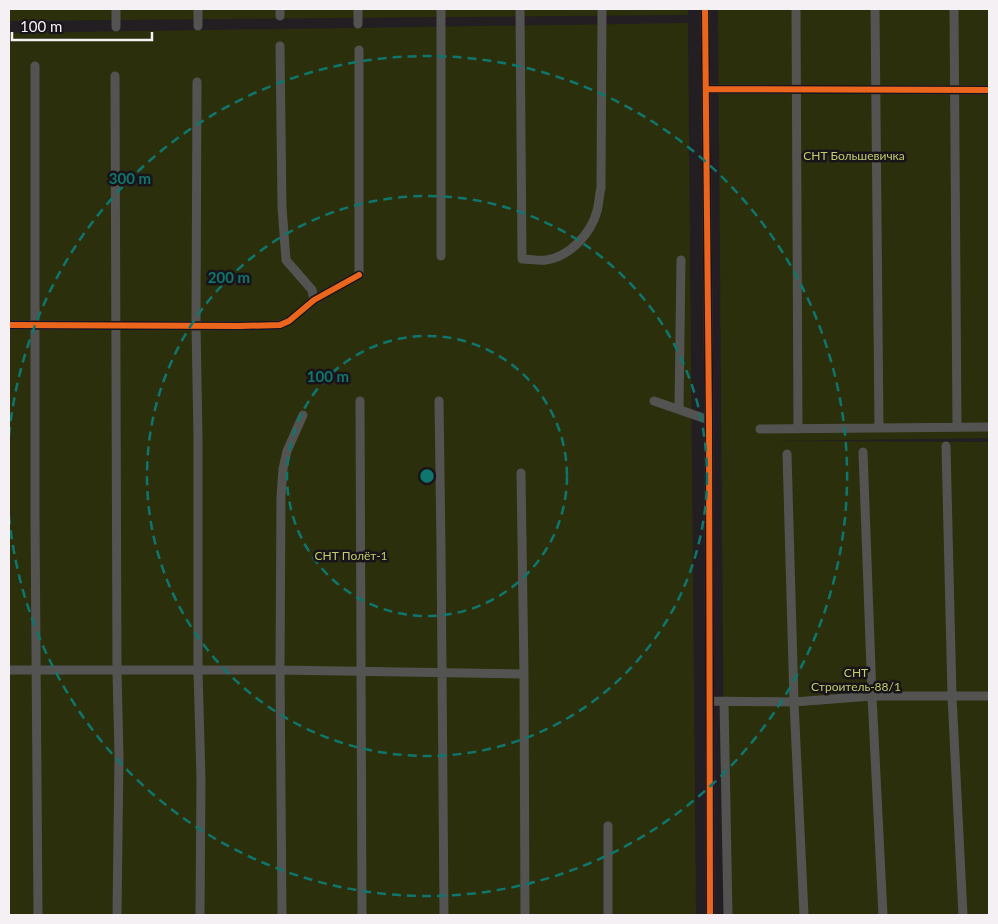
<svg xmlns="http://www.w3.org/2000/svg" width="998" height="924" viewBox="0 0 998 924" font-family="Lato,sans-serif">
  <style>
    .green { fill: #2c2f0c }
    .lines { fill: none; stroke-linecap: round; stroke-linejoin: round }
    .minor { stroke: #535352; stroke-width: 9 }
    .cycleway-casing { stroke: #19141a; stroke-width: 9 }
    .cycleway { stroke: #eb651d; stroke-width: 6 }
    .ring { fill: none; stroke: #0f766e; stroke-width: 2.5; stroke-dasharray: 9 6 }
    .labels { text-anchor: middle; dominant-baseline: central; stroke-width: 5; stroke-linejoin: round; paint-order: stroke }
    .park-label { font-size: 12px; fill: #bfcd68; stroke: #19141a }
    .centre { fill: #0f766e; stroke: #19141a; stroke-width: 2.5 }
    .ring-label { font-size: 15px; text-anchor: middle; font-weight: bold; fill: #0f766e; stroke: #19141a; stroke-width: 5; stroke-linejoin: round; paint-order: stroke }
  </style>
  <rect width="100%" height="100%" fill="#221e22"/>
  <!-- green -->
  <path class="green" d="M9,9H688V15L9,21Z
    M718,9H989V438L777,441L989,442V915H725Z
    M688,23L696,915H9V33Z"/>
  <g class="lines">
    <!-- minor -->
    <path class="minor" d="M116,9V27
      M198,9V26
      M280,9V16
      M520,9L522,259C530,259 538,261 546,260C569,257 591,234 597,211C599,204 599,196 601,188L602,9
      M705,9L709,420L710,915
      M796,9L798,429
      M875,9L879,428
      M954,9L957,427
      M358,24V9
      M280,46L282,207L286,260L312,290L314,300
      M35,66V518L38,915
      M115,76L117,671L119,756L117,915
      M197,82L196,325L198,437V671L201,779L200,915
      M706,89L989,90
      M441,256V9
      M9,325L240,326L280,325L289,321L314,300L359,275V50
      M360,401L362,915
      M439,401L441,547L444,915
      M654,401L709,420
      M679,408L681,260
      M760,429L989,427
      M946,446L952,696L963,915
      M863,452L872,696L883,915
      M787,454L794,702L804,915
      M521,473L524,674L525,915
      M9,670H280L524,674
      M710,701L794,702L872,696H989
      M724,702L728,915
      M282,915L280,670L281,496L283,469L287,451L303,415
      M608,915V826"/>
    <!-- cycleway casing -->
    <g class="cycleway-casing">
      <path id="cycleway" d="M705,9L709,420L710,915
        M706,89L989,90
        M9,325L240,326L280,325L289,321L314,300L359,275"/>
    </g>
    <!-- cycleway -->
    <use href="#cycleway" class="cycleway"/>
  </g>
  <!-- distance rings -->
  <g class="ring">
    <circle cx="427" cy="476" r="140"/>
    <circle cx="427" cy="476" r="280"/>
    <path d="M9 436A420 420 0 1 1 9 516"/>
  </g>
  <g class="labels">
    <!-- park labels -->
    <g class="park-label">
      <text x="854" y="155">СНТ Большевичка</text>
      <text x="351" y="555">СНТ Полёт-1</text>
      <text x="856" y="672">СНТ<tspan x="856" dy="14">Строитель-88/1</tspan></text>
    </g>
  </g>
  <circle cx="427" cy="476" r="8" class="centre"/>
  <g class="ring-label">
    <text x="130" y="184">300 m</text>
    <text x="229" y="283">200 m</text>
    <text x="328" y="382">100 m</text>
  </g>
  <!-- border -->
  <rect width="998" height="924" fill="none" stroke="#f4f0f4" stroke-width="20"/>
  <!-- scale -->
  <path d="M12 32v8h140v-8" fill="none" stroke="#f4f0f4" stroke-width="2.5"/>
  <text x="20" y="32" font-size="15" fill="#f4f0f4" stroke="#19141a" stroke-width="4" paint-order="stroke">100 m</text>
</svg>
